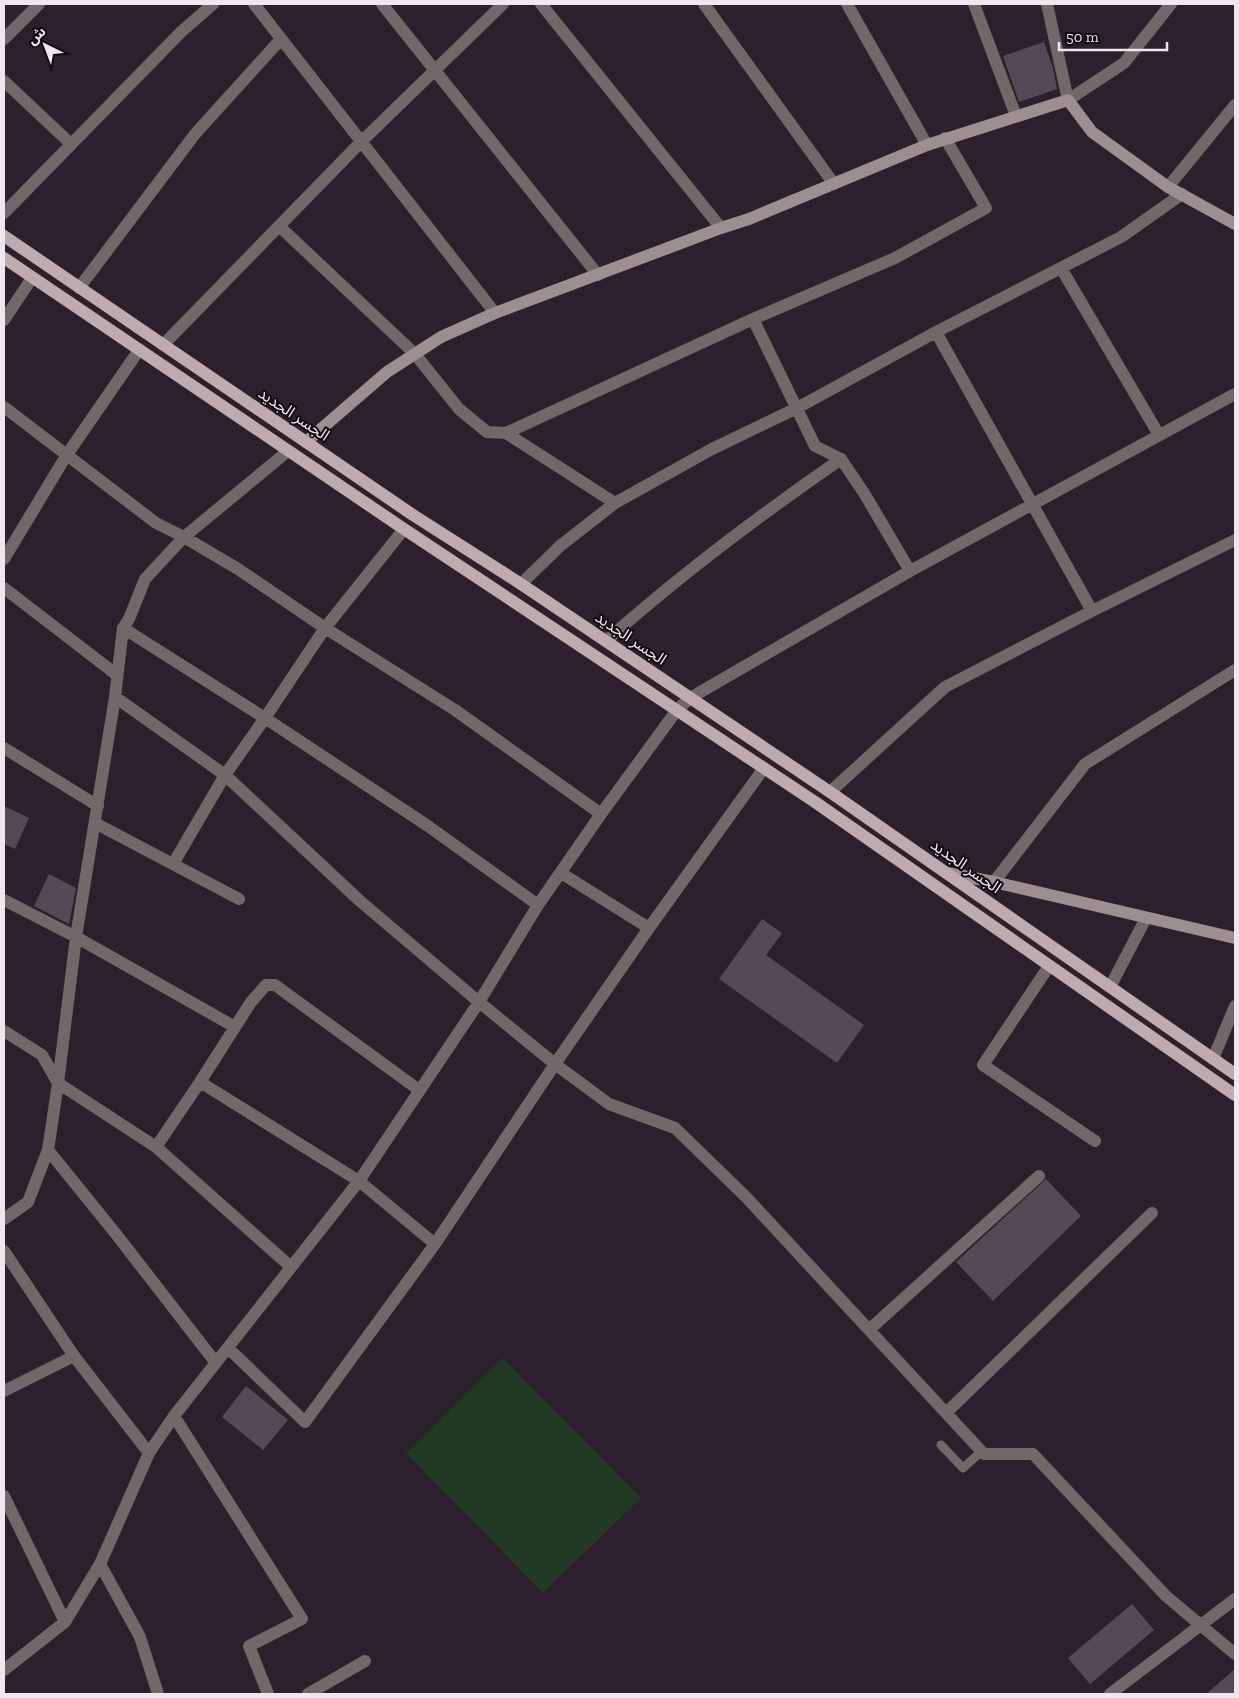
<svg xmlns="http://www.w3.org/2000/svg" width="1239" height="1698" viewBox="0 0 1239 1698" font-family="'Zilla Slab','Noto Sans Arabic',serif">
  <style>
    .green { fill: #223924 }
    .building { fill: #564956 }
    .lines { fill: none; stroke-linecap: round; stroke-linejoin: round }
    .lane { stroke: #71686a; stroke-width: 9 }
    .street { stroke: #71686a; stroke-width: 12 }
    .secondary { stroke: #9c8e91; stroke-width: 12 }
    .primary { stroke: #beabaf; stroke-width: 12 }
    .labels { text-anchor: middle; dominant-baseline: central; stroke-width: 4; stroke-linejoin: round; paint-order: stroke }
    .street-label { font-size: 16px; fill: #efe7ef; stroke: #110c11 }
  </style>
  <rect width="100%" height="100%" fill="#2c202c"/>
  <!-- green -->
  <path class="green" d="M503,1358L641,1498L543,1593L406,1453Z"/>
  <!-- building -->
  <path class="building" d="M1044,42L1053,68L1057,89L1019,102L1003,56Z
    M4,806L29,818L15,849L4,844Z
    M49,874L76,888L69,924L34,906Z
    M762,919L782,933L766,955L864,1025L837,1063L719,979Z
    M1046,1179L1081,1216L993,1301L956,1262Z
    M246,1386L288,1420L263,1450L222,1417Z
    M1132,1604L1154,1630L1090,1684L1068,1658Z
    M1235,1669V1694H1206Z"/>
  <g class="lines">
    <!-- lane -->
    <path class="lane" d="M941,1445L963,1468L982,1451"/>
    <!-- street -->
    <path class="street" d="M254,4L495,313
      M382,4L598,275
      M541,4L721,228
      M704,4L834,184
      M847,4L927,145
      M974,4L1016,116
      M1047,4L1068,100L1124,63L1171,4
      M4,39L39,4
      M4,81L71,144
      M1168,187L1235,105
      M4,213L181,32L213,4
      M279,226L415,354L459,409L487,432L506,433L753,319L895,258L986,208L945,138
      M1061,268L1159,435
      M79,288L195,134L281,39
      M753,319L815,446L841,459
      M4,320L32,278
      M936,332L1092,611
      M163,345L362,141L503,4
      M4,407L156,523L184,537L238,569L325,628L455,710L601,814
      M506,433L615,503
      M4,559L66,456L139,350
      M521,584L560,546L615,503L712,449L797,408L936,332L1121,237L1182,194
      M4,588L117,675
      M123,628L265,718L428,826L538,905
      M606,641C680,575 760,515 841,459L864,493L910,571
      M115,697L225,775L360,901L479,1002L555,1064L609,1104L675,1128L746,1197L984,1454H1033L1166,1596L1235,1654
      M4,748L98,806
      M830,792L945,687L1092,611L1235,540
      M95,823L239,899
      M173,864L225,775L265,718L325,628L404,529
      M561,873L649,928
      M994,882L1085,764L1235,670
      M4,900L76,937L235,1027
      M1049,966L983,1065L1095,1141
      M1110,987L1146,918
      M4,1031L42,1055L58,1083L156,1147L291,1267
      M1213,1059L1235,1006
      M200,1082L359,1181L435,1244
      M156,1147L200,1082L251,1002L266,985H275L419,1090
      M48,1150L116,1234L216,1363
      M4,1219L28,1202L48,1150L58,1083L76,937L115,697L123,628L129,619L145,579L184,537L288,451
      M4,1251L74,1356L149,1453
      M870,1329L1039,1176
      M228,1348L305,1422L435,1244L555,1064L649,928L764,768
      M4,1391L74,1356
      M947,1412L1152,1213
      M174,1416L302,1619L249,1646L268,1694
      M4,1496L65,1622
      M100,1564L140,1637L158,1694
      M4,1670L65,1622L100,1564L149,1453L174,1416L359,1181L479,1002L538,905L601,814L677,710L690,698L910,571L1235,394
      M308,1694L365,1661
      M1110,1694L1235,1599"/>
    <!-- secondary -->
    <path class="secondary" d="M306,442L387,372L441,337L495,313L721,228L749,219L927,145L1068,100L1092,132L1168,187L1235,224
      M947,873L994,882L1235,938"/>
    <!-- primary -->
    <path class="primary" d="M4,236L413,515L521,584L830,792L1235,1074
      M4,258L404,529L815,802L1235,1095"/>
  </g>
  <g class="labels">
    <!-- street labels -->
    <g class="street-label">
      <text transform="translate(294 414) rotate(34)">الجسر الجديد</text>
      <text transform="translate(631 638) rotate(34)">الجسر الجديد</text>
      <text transform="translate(966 866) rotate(35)">الجسر الجديد</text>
    </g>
  </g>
  <!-- border -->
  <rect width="1239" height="1698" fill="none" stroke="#efe7ef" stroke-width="10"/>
  <!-- north arrow -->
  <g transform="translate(45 45) rotate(318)" stroke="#110c11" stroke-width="4" paint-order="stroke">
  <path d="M0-4L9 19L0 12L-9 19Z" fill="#efe7ef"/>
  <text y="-8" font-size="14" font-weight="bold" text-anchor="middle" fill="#efe7ef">ش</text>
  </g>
  <!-- scale -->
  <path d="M1059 42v8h108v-8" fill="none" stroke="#efe7ef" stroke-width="2.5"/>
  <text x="1066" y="42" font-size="15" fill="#efe7ef" stroke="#110c11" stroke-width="4" paint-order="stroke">50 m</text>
</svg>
